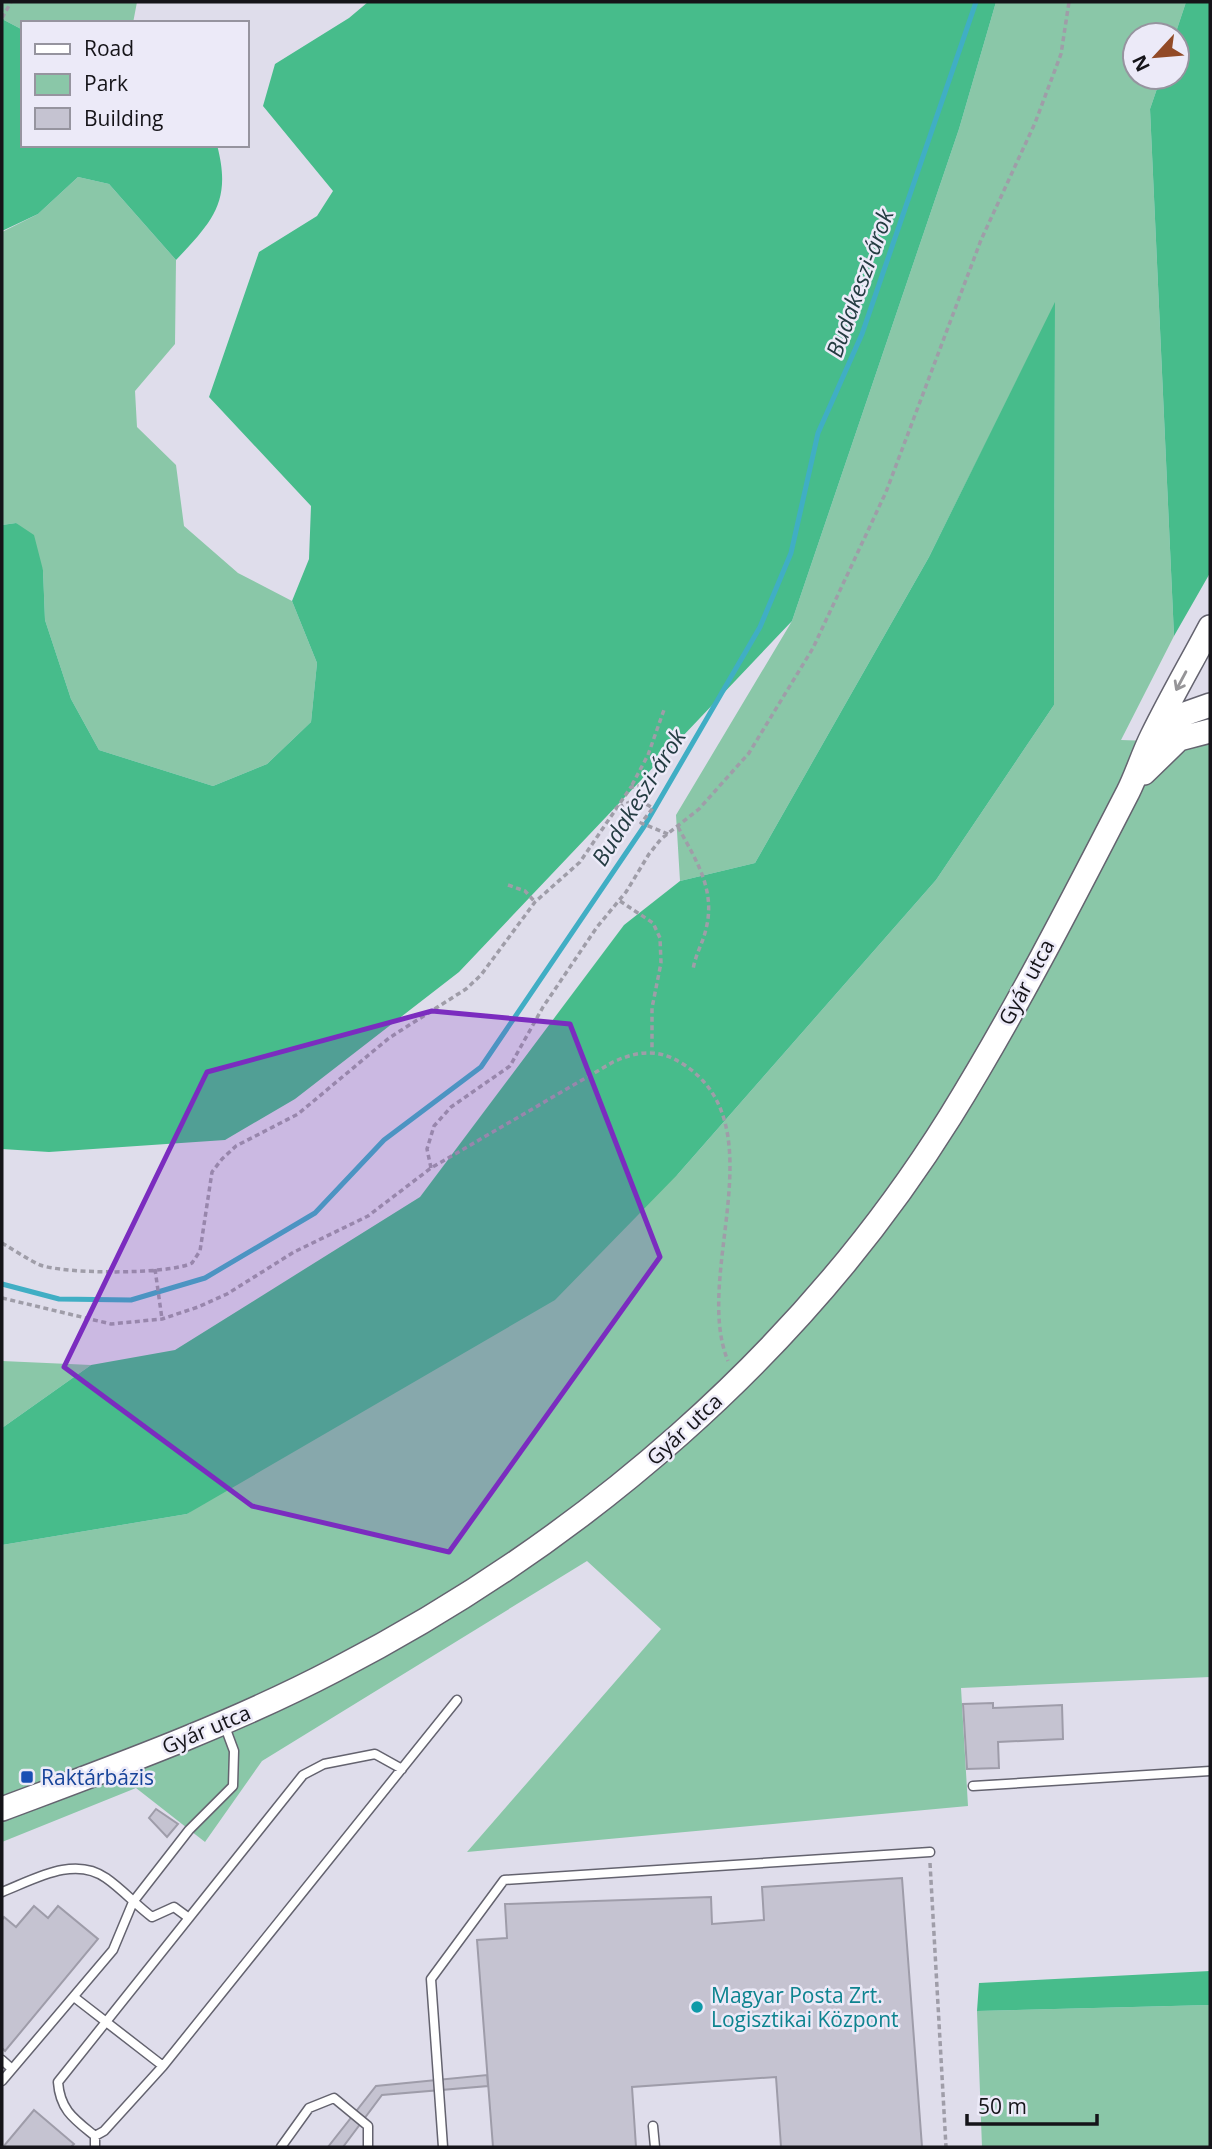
<svg xmlns="http://www.w3.org/2000/svg" width="1212" height="2149" viewBox="0 0 1212 2149" font-family="'Open Sans',sans-serif">
  <style>
    .green { fill: #8ac7a8 }
    .forest { fill: #47bc8b }
    .lines { fill: none; stroke-linecap: round; stroke-linejoin: round }
    .stream { stroke: #40aec4; stroke-width: 5 }
    .building { fill: #c5c3d1; stroke: #9e9ca9; stroke-width: 2 }
    .lane-casing { stroke: #64636f; stroke-width: 11 }
    .secondary-casing { stroke: #64636f; stroke-width: 26 }
    .path { stroke: #9f9da8; stroke-width: 3.5; stroke-dasharray: 5 3.5; stroke-linecap: butt }
    .lane { stroke: #fff; stroke-width: 8 }
    .secondary { stroke: #fff; stroke-width: 23 }
    .oneway { stroke: #969598 }
    .marked { fill: #7b2cbf; fill-opacity: 0.2; stroke: #7b2cbf; stroke-width: 5; stroke-linejoin: round }
    .transit-dot { fill: #1a4fb4; stroke: #eceaf8; stroke-width: 2.5 }
    .culture-dot { fill: #0f9aa8; stroke: #eceaf8; stroke-width: 2.5 }
    .labels { text-anchor: middle; dominant-baseline: central; stroke-width: 5; stroke-linejoin: round; paint-order: stroke }
    .street-label { font-size: 21px; fill: #151419; stroke: #eceaf8 }
    .transit-label { font-size: 21px; fill: #164399; stroke: #eceaf8; text-anchor: start }
    .culture-label { font-size: 21px; fill: #0d838f; stroke: #eceaf8; text-anchor: start }
    .water-label { font-size: 23px; font-style: italic; fill: #243c42; stroke: #eceaf8 }
  </style>
  <rect width="100%" height="100%" fill="#dfddeb"/>
  <!-- green -->
  <path class="green" d="M2,2H137L133,23H23V30L4,20Z
    M996,2H1186L1175,35H1135V77H1161L1150,109L1174,636L1121,740L1210,743V1677L961,1688L968,1806L467,1852L661,1629L587,1561L262,1761L205,1842L136,1788L2,1842V1545L187,1514L678,1174L936,880L1054,705L1055,304L929,557L755,863L680,881L676,815L792,621L959,129Z
    M78,177L109,184L176,260L175,344L135,391L137,427L176,465L184,526L238,573L292,601L317,663L311,722L267,764L213,786L99,750L71,699L45,620L43,570L16,523L2,525V232L38,214Z
    M2,1361L91,1365L2,1428Z
    M1210,2005V2147H982L977,2011Z"/>
  <!-- forest -->
  <path class="forest" d="M368,2H996L959,129L792,621L459,972L295,1099L225,1140L49,1152L2,1149V525L16,523L34,535L43,570L45,620L71,699L99,750L213,786L267,764L311,722L317,663L292,601L309,559L311,506L209,397L259,252L317,216L333,191L263,106L275,64L349,18Z
    M1186,2H1210V573L1174,636L1150,109L1161,77H1177L1175,35Z
    M2,15L4,20L23,30V145H217C232,201 213,221 176,260L109,184L78,177L38,214L2,231Z
    M1055,302L1054,705L936,880L678,1174L555,1300L187,1514L2,1545V1428L91,1365L175,1350L420,1197L624,925L680,881L755,863L929,557Z
    M1210,1971V2005L977,2011L979,1983Z"/>
  <g class="lines">
    <!-- stream -->
    <path class="stream" d="M2,1284L59,1299L131,1300L205,1278L315,1213L384,1140L481,1067L645,825L760,627L791,553L818,433L862,334L976,2"/>
  </g>
  <!-- building -->
  <path class="building" d="M993,1703V1708L1062,1705L1063,1739L998,1742L999,1768L967,1769L963,1704Z
    M156,1809L178,1824L167,1837L149,1818Z
    M902,1878L922,2147H781L776,2077L632,2087L636,2147H493L477,1940L507,1938L505,1904L711,1897L712,1924L764,1920L762,1887Z
    M34,1906L48,1918L58,1906L98,1939L5,2051L2,2048V1920L4,1917L16,1927Z
    M487,2075L488,2086L382,2095L343,2147H328L376,2086Z
    M34,2110L74,2144L71,2147H3Z"/>
  <g class="lines">
    <!-- lane casing -->
    <g class="lane-casing">
      <path id="lane" d="M973,1786L1210,1771
        M2,1892C33,1880 74,1855 106,1878C122,1889 136,1905 152,1917L174,1907L189,1918
        M74,1997L163,2066L457,1700
        M2,2060L12,2069
        M163,2066L104,2131L95,2136C74,2119 60,2110 58,2082L303,1775L324,1764L375,1754L402,1769
        M2,2081L113,1950L133,1902L189,1830L233,1786L234,1751L224,1724
        M653,2126L655,2147
        M95,2136V2147
        M281,2147L309,2108L334,2098L368,2126V2147
        M443,2147L431,1979L504,1880L930,1852"/>
    </g>
    <!-- secondary casing -->
    <g class="secondary-casing">
      <path id="secondary" d="M1157,732L1176,717L1210,705
        M1144,773L1179,739L1210,731
        M2,1809C114,1767 228,1726 335,1670C581,1543 803,1353 950,1117C1015,1012 1072,901 1128,792C1137,774 1143,754 1152,736C1170,699 1191,663 1210,627"/>
    </g>
    <!-- path -->
    <path class="path" d="M2,18L11,2
      M632,785L648,755L665,707
      M639,800L653,808L641,823L668,834
      M678,827C696,860 716,890 706,929C703,943 695,955 693,970
      M508,885L525,891L535,902
      M620,901L653,923L660,938L661,963L652,1008V1051
      M431,1168L427,1149L434,1126L451,1107L510,1066L543,1007L597,927L626,892L649,854L661,839L699,809L749,753L813,648L886,492L981,240L1035,123L1061,54L1069,2
      M2,1243C14,1250 27,1259 40,1265C65,1274 168,1275 192,1263L200,1251L212,1172L222,1159L236,1146L298,1114L389,1038L466,989L481,975L535,902L580,862L631,787L641,786V797L615,809
      M155,1269L162,1319
      M2,1298L111,1324L162,1319L198,1307L227,1294L294,1252L368,1216L431,1168L613,1062C638,1051 658,1048 683,1064C779,1126 692,1274 728,1361
      M930,1863L946,2147"/>
    <!-- lane -->
    <use href="#lane" class="lane"/>
    <!-- secondary -->
    <use href="#secondary" class="secondary"/>
  </g>
  <!-- one-way arrows -->
  <defs><path id="oneway-shaft" d="M-6 0H5M1.5-3L5.5 0L1.5 3" fill="none" stroke-width="1.6" stroke-linecap="round" stroke-linejoin="round" transform="scale(1.75)"/></defs>
  <use class="oneway" href="#oneway-shaft" transform="translate(1181 681) rotate(118)"/>
  <!-- marked area -->
  <path class="marked" d="M432,1011L570,1024L660,1257L449,1552L252,1506L64,1367L207,1072Z"/>
  <!-- markers -->
  <rect class="transit-dot" x="20" y="1770" width="14" height="14" rx="3.5"/>
  <circle class="culture-dot" cx="697" cy="2007" r="7"/>
  <g class="labels">
    <!-- street labels -->
    <g class="street-label">
      <text transform="translate(1026 982) rotate(-62)">Gyár utca</text>
      <text transform="translate(684 1429) rotate(-43)">Gyár utca</text>
      <text transform="translate(206 1729) rotate(-23)">Gyár utca</text>
    </g>
    <!-- transit labels -->
    <g class="transit-label">
      <text x="41" y="1777">Raktárbázis</text>
    </g>
    <!-- culture labels -->
    <g class="culture-label">
      <text x="711" y="1995">Magyar Posta Zrt.<tspan x="711" dy="24">Logisztikai Központ</tspan></text>
    </g>
    <!-- water labels -->
    <g class="water-label">
      <text transform="translate(859 283) rotate(-70)">Budakeszi-árok</text>
      <text transform="translate(638 797) rotate(-58)">Budakeszi-árok</text>
    </g>
  </g>
  <!-- border -->
  <rect width="1212" height="2149" fill="none" stroke="#151419" stroke-width="7"/>
  <!-- legend -->
  <rect x="21" y="21" width="228" height="126" fill="#eceaf8" stroke="#96949f" stroke-width="2"/>
  <rect x="35" y="44" width="35" height="10" fill="#ffffff" stroke="#96949f" stroke-width="2"/>
  <text x="84" y="56" font-size="21" fill="#151419">Road</text>
  <rect x="35" y="74" width="35" height="21" fill="#8ac7a8" stroke="#96949f" stroke-width="2"/>
  <text x="84" y="91" font-size="21" fill="#151419">Park</text>
  <rect x="35" y="108" width="35" height="21" fill="#c5c3d1" stroke="#96949f" stroke-width="2"/>
  <text x="84" y="126" font-size="21" fill="#151419">Building</text>
  <!-- north arrow -->
  <g transform="translate(1156 56) rotate(244)"><circle r="33" fill="#eceaf8" stroke="#96949f" stroke-width="2"/>
  <path d="M0-5L12 26L0 18L-12 26Z" fill="#924a27"/>
  <text y="-10" font-size="19" font-weight="bold" text-anchor="middle" fill="#151419">N</text>
  </g>
  <!-- scale -->
  <path d="M967 2114v10h130v-10" fill="none" stroke="#151419" stroke-width="3.5"/>
  <text x="978" y="2114" font-size="21" fill="#151419" stroke="#eceaf8" stroke-width="5" paint-order="stroke">50 m</text>
</svg>
